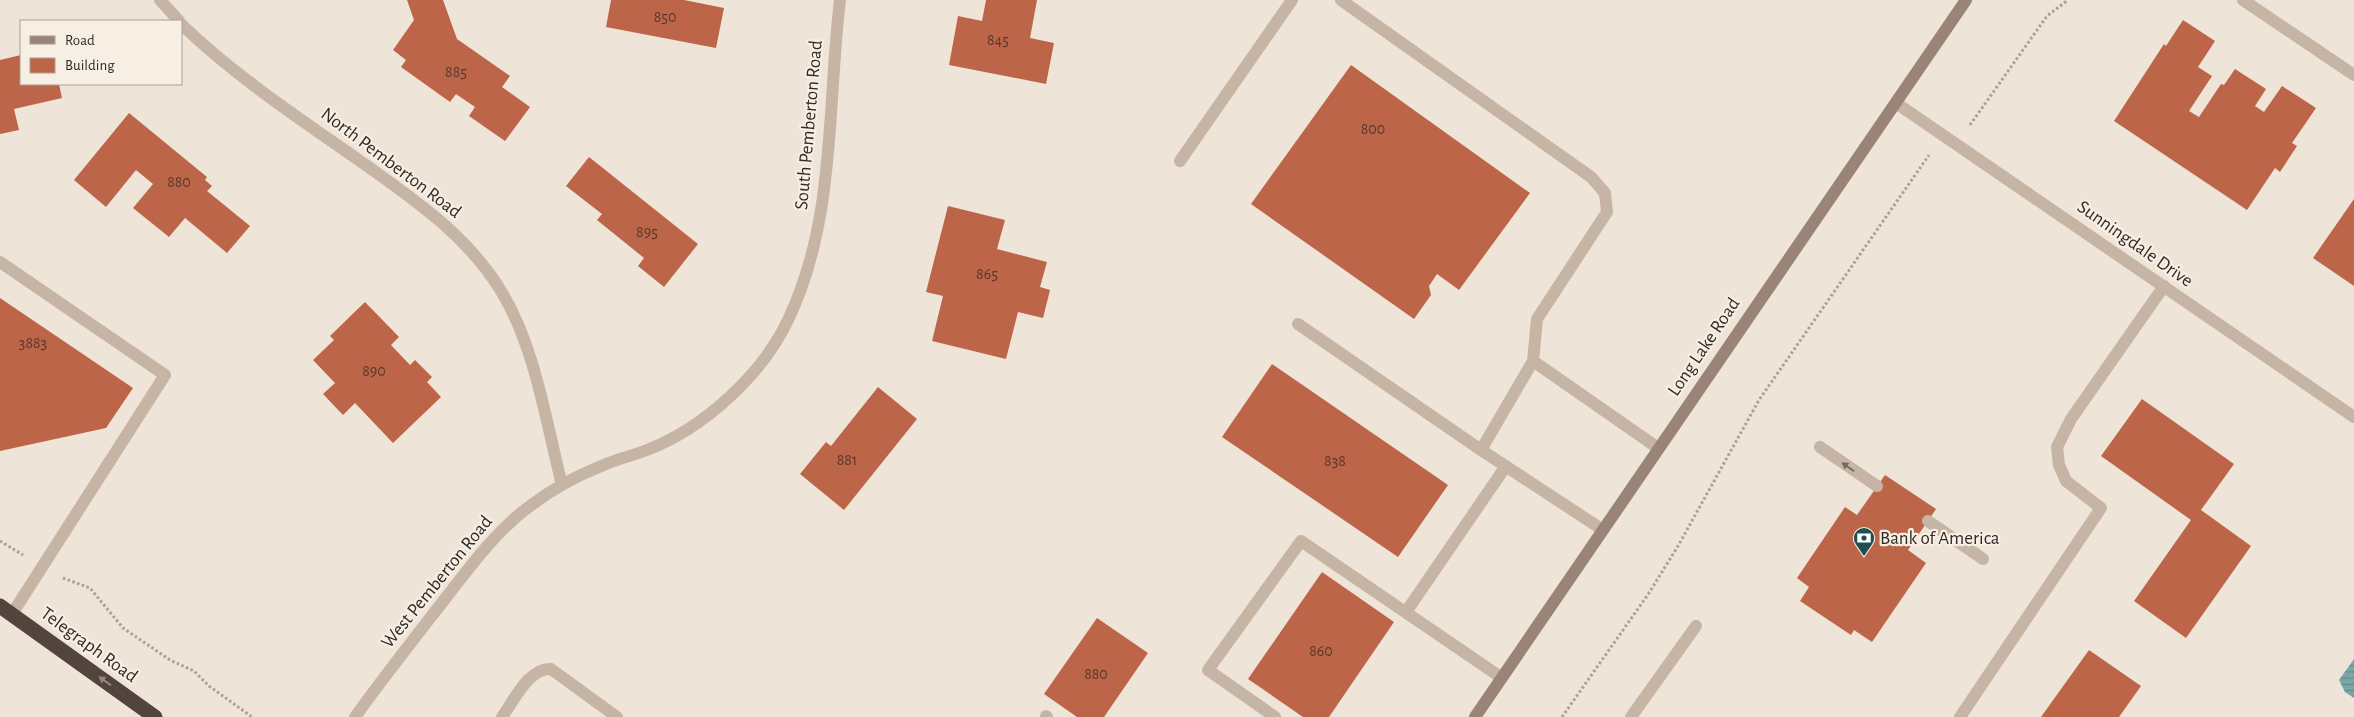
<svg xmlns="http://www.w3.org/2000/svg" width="2354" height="717" viewBox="0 0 2354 717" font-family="'Alegreya Sans',sans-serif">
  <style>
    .water { fill: url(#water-rules) }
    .building { fill: #bd6548 }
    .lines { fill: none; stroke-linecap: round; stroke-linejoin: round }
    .path { stroke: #b19e90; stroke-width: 3; stroke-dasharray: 2.5 2.5; stroke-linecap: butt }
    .lane { stroke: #c6b4a5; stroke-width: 12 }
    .street { stroke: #c6b4a5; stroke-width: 12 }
    .secondary { stroke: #998477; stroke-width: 12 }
    .highway { stroke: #53443d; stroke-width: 15 }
    .oneway { fill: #75685f }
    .oneway2 { fill: #958880 }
    .labels { text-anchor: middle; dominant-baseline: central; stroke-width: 4.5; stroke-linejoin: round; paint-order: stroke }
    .number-label { font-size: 16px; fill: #55392e }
    .street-label { font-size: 19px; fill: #322a26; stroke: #f7eee4 }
    .poi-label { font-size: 19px; fill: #322a26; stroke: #f7eee4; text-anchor: start }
  </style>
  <defs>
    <pattern id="water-rules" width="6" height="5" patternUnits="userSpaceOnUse" patternTransform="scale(1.25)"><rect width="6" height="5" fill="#79a7aa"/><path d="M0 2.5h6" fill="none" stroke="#64888a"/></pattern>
  </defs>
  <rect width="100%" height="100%" fill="#efe4d8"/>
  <!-- water -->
  <path class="water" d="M2354,659V698L2345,692L2339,680Z"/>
  <!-- building -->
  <path class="building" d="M407,0H443L457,39L510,76L502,87L530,107L505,141L469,116L475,107L456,94L450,102L401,67L406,60L393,50L414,20Z
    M611,0H684L724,8L716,48L606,27Z
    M986,0H1037L1030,38L1054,43L1046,84L949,65L958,16L982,21Z
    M2183,20L2215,41L2198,67L2212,76L2189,111L2199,117L2221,84L2224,85L2235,69L2266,89L2255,106L2264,112L2282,86L2316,108L2292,143L2297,146L2280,172L2275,168L2247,210L2114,121L2164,44L2166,46Z
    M21,55V84H59L62,98L14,109L19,130L0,134V60Z
    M1351,65L1530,193L1459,290L1437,274L1429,286L1431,295L1414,319L1251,204Z
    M129,113L207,177L205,180L212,186L207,191L250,226L227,253L185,218L169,237L133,208L153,184L136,170L106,207L74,180Z
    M589,157L698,244L664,287L638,266L644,258L597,220L602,214L566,186Z
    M2354,199V286L2313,258Z
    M948,206L1005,220L997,249L1047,262L1040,287L1050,290L1043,318L1018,312L1006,359L932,341L943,296L926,292Z
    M0,298L133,388L106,428L0,451Z
    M365,302L399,337L391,345L410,365L415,360L432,377L427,382L441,397L393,443L355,403L343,415L323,394L335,383L313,360L334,340L330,336Z
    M1272,364L1448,485L1398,557L1222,437Z
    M878,387L917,419L844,510L800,474L826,442L831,446Z
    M2142,399L2234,464L2201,510L2251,546L2186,638L2134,601L2191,520L2101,456Z
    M1885,475L1936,509L1908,550L1926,563L1872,642L1854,630L1851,635L1800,601L1809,587L1797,578L1845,507L1857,515Z
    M1322,572L1394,622L1329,717H1303L1248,679Z
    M1097,618L1148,653L1104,717H1077L1044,694Z
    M2089,650L2141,686L2119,717H2041Z"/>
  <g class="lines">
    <!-- path -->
    <path class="path" d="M1970,125L2047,16L2068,0
      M0,541L23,555
      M63,578L90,588L123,628L170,660L194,671L209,686L252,717
      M1562,717L1649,593L1678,546L1759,400L1929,155"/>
    <!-- lane -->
    <path class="lane" d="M1341,0L1591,177L1605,193L1607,212L1537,319L1533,361L1658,448
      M1180,161L1292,0
      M0,262L165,375L12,614
      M1298,324L1481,450L1603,530
      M1820,447L1877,486
      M1481,450L1533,361
      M1928,521L1983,559
      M1406,612L1506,466
      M1046,716L1047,717
      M502,717C514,701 528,668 551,669L617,717
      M1275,717L1208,670L1301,541L1502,678
      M1631,717L1696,626
      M1960,717L2101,508L2066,481L2059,465L2057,447L2071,419L2164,286"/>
    <!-- street -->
    <path class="street" d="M160,0L179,21
      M2243,0L2354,75
      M181,24C238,79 305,122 370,168C419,203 469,238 501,291C535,346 546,422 562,485
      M1896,103L2354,417
      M355,717C385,675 417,635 448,595C473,563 497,530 530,506C551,490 574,477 599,467C614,460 631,456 647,450C704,428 762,375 788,320C836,220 827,107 840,0"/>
    <!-- secondary -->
    <path class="secondary" d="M1475,717L1966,0"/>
    <!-- highway -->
    <path class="highway" d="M0,606L155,717"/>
  </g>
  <!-- one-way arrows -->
  <defs><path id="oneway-solid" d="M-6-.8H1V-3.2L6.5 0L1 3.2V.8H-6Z" transform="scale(1.25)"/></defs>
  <use class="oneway" href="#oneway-solid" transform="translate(1848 467) rotate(-145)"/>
  <use class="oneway2" href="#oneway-solid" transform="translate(105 681) rotate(-144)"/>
  <!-- icons -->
  <defs>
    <g id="bank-pin" transform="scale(1.125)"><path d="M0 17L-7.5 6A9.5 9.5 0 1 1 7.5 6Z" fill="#1f4d50" stroke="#f7eee4"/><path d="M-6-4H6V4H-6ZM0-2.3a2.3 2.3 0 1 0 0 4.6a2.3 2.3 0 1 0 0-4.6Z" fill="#fff"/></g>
  </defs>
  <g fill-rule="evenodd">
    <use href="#bank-pin" x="1864" y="538"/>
  </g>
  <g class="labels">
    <!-- number labels -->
    <g class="number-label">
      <text x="665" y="17">850</text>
      <text x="998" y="40">845</text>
      <text x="456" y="72">885</text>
      <text x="1373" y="129">800</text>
      <text x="179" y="182">880</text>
      <text x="647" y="232">895</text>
      <text x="987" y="274">865</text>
      <text x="33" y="343">3883</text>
      <text x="374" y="371">890</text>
      <text x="847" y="460">881</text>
      <text x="1335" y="461">838</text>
      <text x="1321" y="651">860</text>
      <text x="1096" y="674">880</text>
    </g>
    <!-- street labels -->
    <g class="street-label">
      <text transform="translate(809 125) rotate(-85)">South Pemberton Road</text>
      <text transform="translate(391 163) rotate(37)">North Pemberton Road</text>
      <text transform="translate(2135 244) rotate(35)">Sunningdale Drive</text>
      <text transform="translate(1704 347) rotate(-56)">Long Lake Road</text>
      <text transform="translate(437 582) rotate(-51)">West Pemberton Road</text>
      <text transform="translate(89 645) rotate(36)">Telegraph Road</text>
    </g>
    <!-- poi labels -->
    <g class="poi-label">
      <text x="1880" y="538">Bank of America</text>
    </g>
  </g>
  <!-- legend -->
  <rect x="20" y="20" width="162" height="65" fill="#f7eee4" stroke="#a8a098"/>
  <rect x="30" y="36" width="25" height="8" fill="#998477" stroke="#a8a098"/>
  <text x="65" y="45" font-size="15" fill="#322a26">Road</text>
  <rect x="30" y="58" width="25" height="15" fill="#bd6548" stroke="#a8a098"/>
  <text x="65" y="70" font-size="15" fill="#322a26">Building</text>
</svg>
